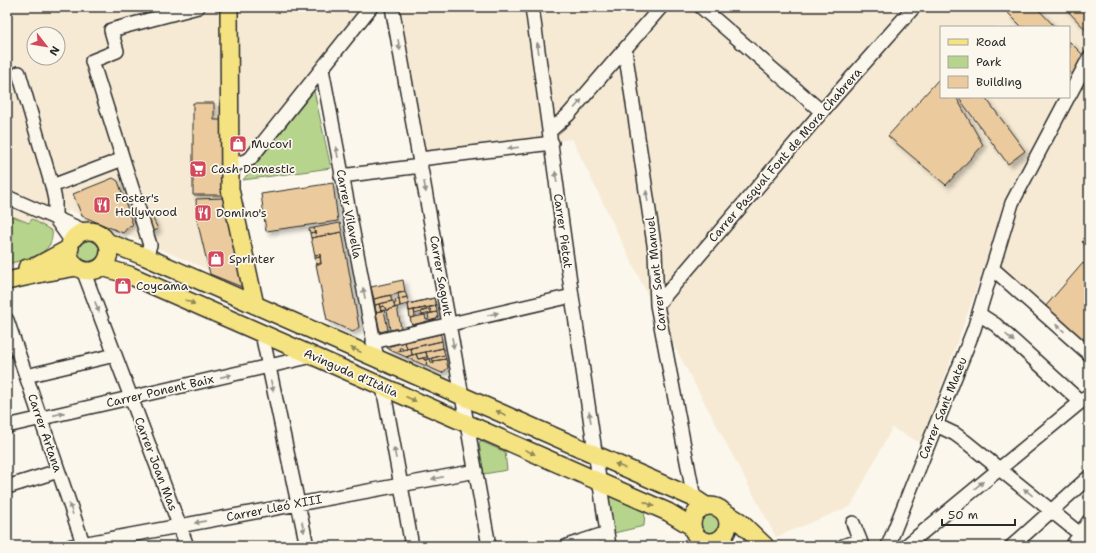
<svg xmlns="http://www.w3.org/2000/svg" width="1096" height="553" viewBox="0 0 1096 553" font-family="'Shantell Sans',sans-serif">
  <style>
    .built { fill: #f6ead4; fill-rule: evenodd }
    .green { fill: #b7d48d; stroke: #71805c }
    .building { fill: #ebcb9d; stroke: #2b2b2b; filter: url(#shadow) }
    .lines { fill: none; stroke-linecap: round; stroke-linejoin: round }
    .minor-casing { stroke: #2b2b2b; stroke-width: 16 }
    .major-casing { stroke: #2b2b2b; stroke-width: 20 }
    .minor { stroke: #fbf7ec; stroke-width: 13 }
    .major { stroke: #f5e382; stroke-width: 17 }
    .oneway { fill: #93918c }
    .oneway2 { fill: #908756 }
    .labels { text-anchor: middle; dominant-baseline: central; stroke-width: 3.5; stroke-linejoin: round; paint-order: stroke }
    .poi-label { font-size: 12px; fill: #2b2b2b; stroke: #fbf7ec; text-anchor: start }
    .street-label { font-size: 12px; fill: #2b2b2b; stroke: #fbf7ec }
  </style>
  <defs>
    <filter id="shadow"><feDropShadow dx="3.5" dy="3.5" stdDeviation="2" flood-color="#0004"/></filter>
  </defs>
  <rect width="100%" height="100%" fill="#fbf7ec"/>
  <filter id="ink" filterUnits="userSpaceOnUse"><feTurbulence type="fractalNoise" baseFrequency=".025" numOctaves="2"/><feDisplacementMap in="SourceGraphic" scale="8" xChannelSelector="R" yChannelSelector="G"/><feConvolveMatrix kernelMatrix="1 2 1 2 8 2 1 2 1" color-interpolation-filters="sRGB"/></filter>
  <g filter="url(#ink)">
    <!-- built -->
    <path class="built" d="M7,7H361L227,191L244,285L69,210L37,260L7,267ZM34,34H58V58H34Z
      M393,7H1089V347L987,259L921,443L892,428L851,506L776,537L651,302L572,139L425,158ZM941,27H1069V97H941Z"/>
    <!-- green -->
    <path class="green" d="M314,91L331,168L243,180Z
      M7,214L29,223L32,219L52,231C55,256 25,259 7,264Z
      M77 251a13 13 0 1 1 26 0a13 13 0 1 1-26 0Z
      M480,441L505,452L507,470L484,474L479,443Z
      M612,496L645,510L644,526L614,533L608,503L609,498Z
      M699 524a11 11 0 1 1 22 0a11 11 0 1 1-22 0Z"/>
    <!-- building -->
    <path class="building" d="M1014,7H1036L1055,27H1022L1008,13Z
      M1064,7H1089V33Z
      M1069,41L1084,56L1073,77L1069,72Z
      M938,80L941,83V97H956L983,145L946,185L888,136Z
      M958,97H985L1025,151L1008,164Z
      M193,103H214V120H223V195H193Z
      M113,178L118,181L133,225L129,226L123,233L82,216L73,194Z
      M333,183L338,221L266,231L261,194Z
      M225,198L246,281L242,287L210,274L197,220L196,199Z
      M151,215L158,229L151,233L144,218Z
      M340,223L342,232L316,237L314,228Z
      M314,228L315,232L310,233L309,229Z
      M315,232L316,237L311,238L310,233Z
      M342,232L359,327L353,332L327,320L316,264H321L320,254L315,255L311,238Z
      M1089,234V247L1082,242Z
      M320,254V257L315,258V255Z
      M320,257L321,264H316L315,258Z
      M1083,263L1089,268V347L1044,308Z
      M403,280L405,292L374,299L371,287Z
      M405,292L407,297L399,299L398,293Z
      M390,295L392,301L375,305L374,299Z
      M407,297L408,304L400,306L399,299Z
      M434,298L436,306L409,311L408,304Z
      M434,298L436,306L409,311L408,304Z
      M399,299L400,306L395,308L394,304L396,303L395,300Z
      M393,301L395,308L386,310L384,306L380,307L379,304Z
      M379,304L381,311L376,312L375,305Z
      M384,306L386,310L381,311L380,307Z
      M436,306L437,312L431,313L430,309L415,314L414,310Z
      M397,307L401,328L390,330L387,310Z
      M430,309L431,313L422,315L421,311Z
      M384,310L388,330L380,332L376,312Z
      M414,310L415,317L410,318L409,311Z
      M437,312L438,317L436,319L412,325L410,318L425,315L426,320L429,319L428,314Z
      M440,334L441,335L442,341L407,349L405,342Z
      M442,341L443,348L412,355L411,348Z
      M405,342L407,349L403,350L402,348H399L400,351L394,352L387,348V347Z
      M411,348L412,355L406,357L395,352Z
      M443,348L445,355L428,359L426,352Z
      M426,352L427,357L418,359L416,354Z
      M416,354L418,359L424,358V360L427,359L426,366L406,357Z
      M445,355L446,359L433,361L432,358Z
      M427,359H430L431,362L434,364L433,361L446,359L448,368L442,373L426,366Z"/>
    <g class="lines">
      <!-- minor casing -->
      <g class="minor-casing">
        <path id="minor" d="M392,7L489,546
          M532,7L572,296L609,546
          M701,7L821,111
          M625,50L655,251L657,305L694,498
          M322,69L377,359
          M19,73L52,186L55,200V218
          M1069,96L1089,58
          M550,131L568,115L661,7
          M420,159L552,143
          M229,167L250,159L371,7
          M341,176L421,166
          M52,186L123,159
          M7,197L87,232
          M55,218L72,242
          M146,257L150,245L92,61L117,51L111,30L198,7
          M992,268L1089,354
          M83,270L187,546
          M657,305L837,94L914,7
          M979,314L996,325L1081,402
          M7,320L84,546
          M262,334L307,546
          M373,342L572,296
          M26,376L115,355
          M383,387L412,546
          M936,425L955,434L966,442L1080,534
          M7,426L313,356
          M7,487L58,471
          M853,523L860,540
          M701,541L703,546
          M71,546L476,471
          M567,546L607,533
          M843,546L860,540L862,546
          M888,546L974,329L1012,203L1068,97
          M906,546L1089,395
          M1012,546L1089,477
          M1072,546L1089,521"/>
      </g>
      <!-- major casing -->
      <g class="major-casing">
        <path id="major" d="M229,7L230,189L255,305
          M69 251a20 20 0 1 1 40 0a20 20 0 1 1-40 0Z
          M107,242L146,257L694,498L706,506
          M102,267L129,275L668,512L691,526
          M27,268L37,266L70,248
          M7,281L43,273L77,267
          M692 524a18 18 0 1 1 36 0a18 18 0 1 1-36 0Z
          M724,512L739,521L765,546"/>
      </g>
      <!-- minor -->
      <use href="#minor" class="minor"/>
      <!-- major -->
      <use href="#major" class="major"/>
    </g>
    <!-- one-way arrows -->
    <defs><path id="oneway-solid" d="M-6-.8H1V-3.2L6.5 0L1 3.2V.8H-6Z"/></defs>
    <g class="oneway">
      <use href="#oneway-solid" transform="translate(399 45) rotate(80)"/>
      <use href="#oneway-solid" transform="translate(538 48) rotate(-98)"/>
      <use href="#oneway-solid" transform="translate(578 104) rotate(-49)"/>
      <use href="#oneway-solid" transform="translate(513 148) rotate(173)"/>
      <use href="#oneway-solid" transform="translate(337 152) rotate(-100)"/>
      <use href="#oneway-solid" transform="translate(556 177) rotate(-98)"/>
      <use href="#oneway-solid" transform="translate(425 187) rotate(80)"/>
      <use href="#oneway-solid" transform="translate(647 196) rotate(-98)"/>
      <use href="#oneway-solid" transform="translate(364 293) rotate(-101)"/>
      <use href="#oneway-solid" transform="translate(97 307) rotate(69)"/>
      <use href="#oneway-solid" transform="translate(493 314) rotate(-13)"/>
      <use href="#oneway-solid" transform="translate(1060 328) rotate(-139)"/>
      <use href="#oneway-solid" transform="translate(1010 338) rotate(42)"/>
      <use href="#oneway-solid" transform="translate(453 343) rotate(80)"/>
      <use href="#oneway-solid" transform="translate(226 376) rotate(-13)"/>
      <use href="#oneway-solid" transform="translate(272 386) rotate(78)"/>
      <use href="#oneway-solid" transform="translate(59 414) rotate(-13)"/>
      <use href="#oneway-solid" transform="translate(590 417) rotate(-99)"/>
      <use href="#oneway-solid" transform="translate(395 453) rotate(-100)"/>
      <use href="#oneway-solid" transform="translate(437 478) rotate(169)"/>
      <use href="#oneway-solid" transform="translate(979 485) rotate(-40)"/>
      <use href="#oneway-solid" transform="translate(1028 492) rotate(-141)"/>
      <use href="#oneway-solid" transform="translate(71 509) rotate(-109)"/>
      <use href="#oneway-solid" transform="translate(200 522) rotate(169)"/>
      <use href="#oneway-solid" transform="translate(303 527) rotate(78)"/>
    </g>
    <g class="oneway2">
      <use href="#oneway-solid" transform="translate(190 302) rotate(24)"/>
      <use href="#oneway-solid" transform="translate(356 350) rotate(-156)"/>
      <use href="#oneway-solid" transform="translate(411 399) rotate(24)"/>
      <use href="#oneway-solid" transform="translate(501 413) rotate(-156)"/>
      <use href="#oneway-solid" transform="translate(530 452) rotate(24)"/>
      <use href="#oneway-solid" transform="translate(620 466) rotate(-156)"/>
      <use href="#oneway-solid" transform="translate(649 504) rotate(24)"/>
    </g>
  </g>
  <!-- icons -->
  <defs>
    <g id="shop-square" transform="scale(0.9)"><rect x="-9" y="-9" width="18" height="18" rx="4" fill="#d1495b" stroke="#fbf7ec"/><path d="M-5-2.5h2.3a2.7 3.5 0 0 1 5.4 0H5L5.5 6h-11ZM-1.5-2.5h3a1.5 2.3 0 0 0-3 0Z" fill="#fff"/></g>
    <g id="supermarket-square" transform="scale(0.9)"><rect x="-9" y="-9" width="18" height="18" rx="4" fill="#d1495b" stroke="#fbf7ec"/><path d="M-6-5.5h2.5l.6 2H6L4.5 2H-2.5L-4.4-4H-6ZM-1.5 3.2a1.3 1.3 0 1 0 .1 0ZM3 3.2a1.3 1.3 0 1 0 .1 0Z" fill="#fff"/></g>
    <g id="restaurant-square" transform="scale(0.9)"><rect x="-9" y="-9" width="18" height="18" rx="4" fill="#d1495b" stroke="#fbf7ec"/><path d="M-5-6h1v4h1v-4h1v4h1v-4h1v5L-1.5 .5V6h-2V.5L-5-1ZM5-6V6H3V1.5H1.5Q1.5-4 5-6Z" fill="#fff"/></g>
  </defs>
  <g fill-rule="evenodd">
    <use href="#shop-square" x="238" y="144"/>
    <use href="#supermarket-square" x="198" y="169"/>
    <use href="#restaurant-square" x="102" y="205"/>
    <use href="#restaurant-square" x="203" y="213"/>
    <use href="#shop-square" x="216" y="259"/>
    <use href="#shop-square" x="123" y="286"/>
  </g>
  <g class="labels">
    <!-- poi labels -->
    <g class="poi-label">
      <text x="251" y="144">Mucovi</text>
      <text x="211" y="169">Cash Domestic</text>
      <text x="115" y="198">Foster's<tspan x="115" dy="14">Hollywood</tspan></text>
      <text x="216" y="213">Domino's</text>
      <text x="229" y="259">Sprinter</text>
      <text x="136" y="286">Coycama</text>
    </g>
    <!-- street labels -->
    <g class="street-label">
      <text transform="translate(785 155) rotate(-49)">Carrer Pasqual Font de Mora Chabrera</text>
      <text transform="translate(349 214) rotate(79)">Carrer Vilavella</text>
      <text transform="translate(563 231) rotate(82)">Carrer Pietat</text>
      <text transform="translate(656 274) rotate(-96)">Carrer Sant Manuel</text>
      <text transform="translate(441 276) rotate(80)">Carrer Sagunt</text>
      <text transform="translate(351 373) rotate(24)">Avinguda d'Itàlia</text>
      <text transform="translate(160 391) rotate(-13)">Carrer Ponent Baix</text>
      <text transform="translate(943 408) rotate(-68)">Carrer Sant Mateu</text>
      <text transform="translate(45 433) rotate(71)">Carrer Artana</text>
      <text transform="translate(156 464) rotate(69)">Carrer Joan Mas</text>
      <text transform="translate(274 508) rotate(-11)">Carrer Lleó XIII</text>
    </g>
  </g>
  <!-- margin -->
  <rect width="1096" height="553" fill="none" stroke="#fbf7ec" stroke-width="24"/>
  <rect x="12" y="12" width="1072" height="529" fill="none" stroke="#2b2b2b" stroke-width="1.5" filter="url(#ink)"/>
  <!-- legend -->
  <rect x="940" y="26" width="130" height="72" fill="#fbf7ec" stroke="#a8a59f"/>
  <rect x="948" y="39" width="20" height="6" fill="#f5e382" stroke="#a8a59f"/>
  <text x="976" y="46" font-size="12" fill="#2b2b2b">Road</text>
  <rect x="948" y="56" width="20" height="12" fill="#b7d48d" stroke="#a8a59f"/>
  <text x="976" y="66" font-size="12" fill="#2b2b2b">Park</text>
  <rect x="948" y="76" width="20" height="12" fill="#ebcb9d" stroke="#a8a59f"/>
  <text x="976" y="86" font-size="12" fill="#2b2b2b">Building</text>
  <!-- north arrow -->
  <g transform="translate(46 46) rotate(121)"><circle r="19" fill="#fbf7ec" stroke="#a8a59f"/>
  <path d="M0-3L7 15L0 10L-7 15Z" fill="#d1495b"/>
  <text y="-6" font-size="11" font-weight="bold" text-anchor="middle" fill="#2b2b2b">N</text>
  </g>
  <!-- scale -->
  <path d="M942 519v6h73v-6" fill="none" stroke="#2b2b2b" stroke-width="2"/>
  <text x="948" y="519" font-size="12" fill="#2b2b2b" stroke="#fbf7ec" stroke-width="3" paint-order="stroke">50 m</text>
</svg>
